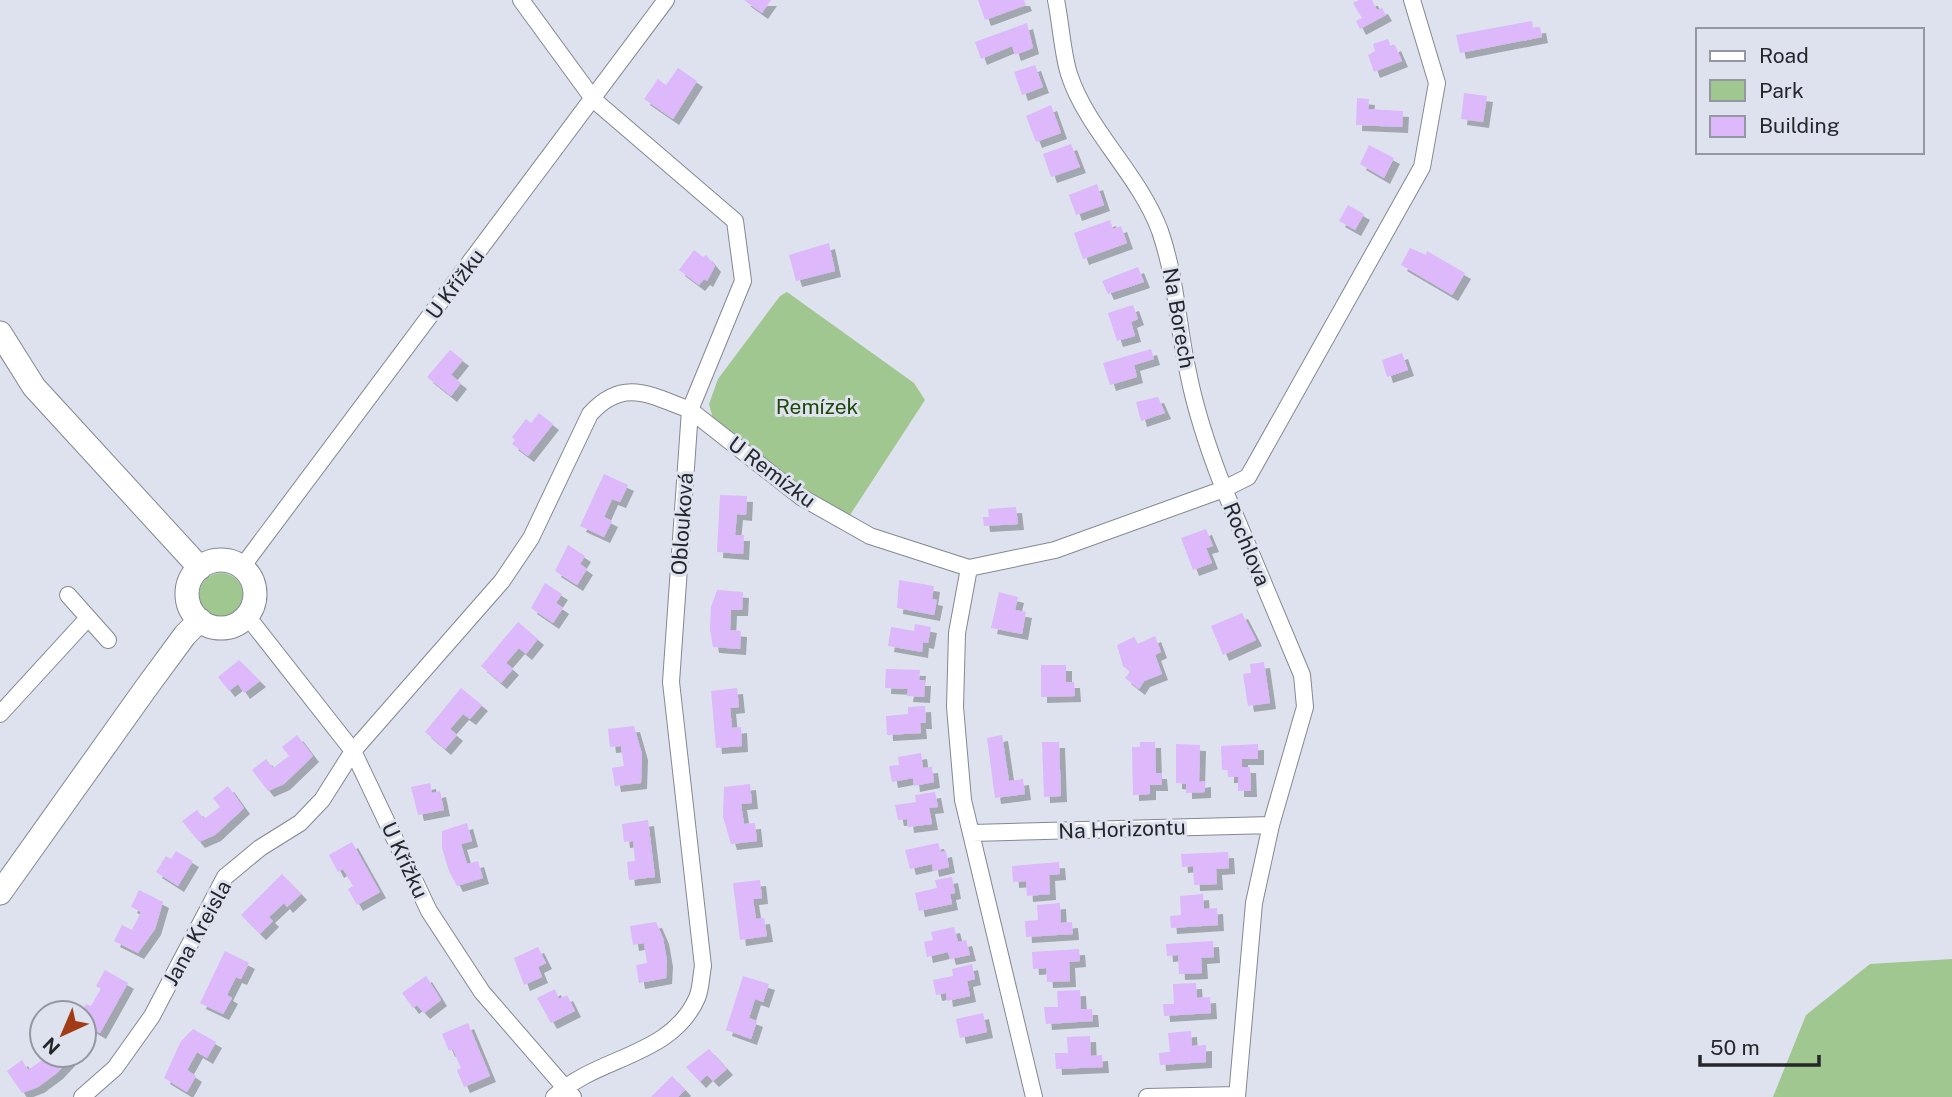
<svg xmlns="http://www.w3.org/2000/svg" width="1952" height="1097" viewBox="0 0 1952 1097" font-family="'Public Sans',sans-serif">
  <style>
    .green { fill: #9fc78f }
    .building { fill: #ddb8fa; filter: url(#shadow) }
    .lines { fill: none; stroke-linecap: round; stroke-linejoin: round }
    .street-casing { stroke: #838892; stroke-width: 18 }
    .secondary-casing { stroke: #838892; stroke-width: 25 }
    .street { stroke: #fff; stroke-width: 16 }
    .secondary { stroke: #fff; stroke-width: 23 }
    .labels { text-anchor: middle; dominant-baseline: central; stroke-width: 6; stroke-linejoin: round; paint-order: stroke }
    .street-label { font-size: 21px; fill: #24262a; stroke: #dde2ee }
    .park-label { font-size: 21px; fill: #1e4806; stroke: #dde2ee }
  </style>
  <defs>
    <filter id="shadow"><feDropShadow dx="6" dy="6" stdDeviation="0" flood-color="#0004"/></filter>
  </defs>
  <rect width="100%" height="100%" fill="#dde2ee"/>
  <!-- green -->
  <path class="green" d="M787,292L914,383L925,400L850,515L841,519L715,426L709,404L718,379L780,296Z
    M199 595a22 22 0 1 1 44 0a22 22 0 1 1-44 0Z
    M1952,959V1097H1773L1806,1015L1870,964Z"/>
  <!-- building -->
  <path class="building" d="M744,0H771L762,13Z
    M978,0H1024L1026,5L985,20Z
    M1359,0H1372L1377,10L1382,8L1386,15L1360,29L1356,21L1362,18L1353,3Z
    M1532,21L1533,28L1540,27L1542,37L1460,53L1456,35Z
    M1027,23L1033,48L1015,55L1012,46L981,59L975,42Z
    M1388,39L1391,47L1395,45L1402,61L1374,72L1368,55L1375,51L1373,44Z
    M1035,65L1043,87L1022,95L1014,72Z
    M678,68L697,81L673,119L644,99L658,79L666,85Z
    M1464,93L1487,96L1483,122L1461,119Z
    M1357,98L1369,99L1368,109L1403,111L1402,127L1356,125Z
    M1051,105L1061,133L1036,142L1026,116Z
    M1071,144L1080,167L1051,177L1043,154Z
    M1369,145L1394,158L1384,178L1360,164Z
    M1097,184L1104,205L1076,215L1069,195Z
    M1348,205L1364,214L1355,230L1339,221Z
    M1110,220L1113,229L1121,226L1127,243L1083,259L1074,233Z
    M829,243L835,271L796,281L789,255Z
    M1410,248L1426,255L1427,251L1465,273L1452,295L1401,265Z
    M694,250L703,257L706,255L715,266L707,281L704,279L699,285L679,270Z
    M1138,267L1144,282L1108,294L1102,281Z
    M1133,305L1138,319L1131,322L1135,336L1117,341L1108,313Z
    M1151,349L1154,359L1134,365L1137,377L1110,385L1103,363Z
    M450,350L463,360L451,375L461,383L451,396L427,377Z
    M1402,353L1408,370L1387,377L1382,360Z
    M1158,397L1165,413L1141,421L1136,402Z
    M539,413L553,424L528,456L512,444L515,440L512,437L526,419L531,423Z
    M604,474L628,485L620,502L612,499L604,517L612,521L604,537L580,526Z
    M720,495L747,496L746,515L737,514L735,535H744L743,554L717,552Z
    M1016,507L1018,524L984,526L983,517H989L988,509Z
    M1206,529L1213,546L1206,548L1212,563L1193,570L1181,538Z
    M568,545L585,556L580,564L587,569L577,585L555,571Z
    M899,580L934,586L932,599L937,600L934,615L897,608Z
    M545,583L562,594L556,603L563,608L553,623L531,608Z
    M717,590L743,592L742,610H731L730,630L741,631L740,649L713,647L710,630L711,607Z
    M999,592L1018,597L1015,610L1026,612L1022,634L991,628Z
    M1242,613L1256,640L1223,655L1211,626Z
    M518,622L538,639L526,654L519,648L506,663L513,669L501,683L481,666Z
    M915,624L931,627L928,643L923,642L922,652L888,646L891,627L914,631Z
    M1155,636L1161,652L1155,655L1162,674L1144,681L1139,689L1125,678L1130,672L1123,666L1117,645L1134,637L1138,644Z
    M239,660L260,681L244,693L238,684L229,691L218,677Z
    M1264,662L1270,703L1248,706L1243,674L1251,673L1250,664Z
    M1041,665H1066V682H1074L1075,696L1041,697Z
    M886,669L920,670L919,680H925L924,697L907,696L908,689L885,688Z
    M461,688L482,705L470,719L463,714L450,729L457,735L445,749L425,732Z
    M737,688L739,707L730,708L732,728L741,727L742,746L716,748L711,691Z
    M925,706L926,723H920L921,733L887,735L886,716L908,714V707Z
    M634,726L642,754L641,783L615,786L612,768L624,766L621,746L610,747L608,729Z
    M297,735L313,756L284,784L268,791L252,770L266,759L273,768L289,756L282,747Z
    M1002,735L1009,781L1023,779L1025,794L995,798L987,738Z
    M1042,742H1059L1061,796L1044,797Z
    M1140,742H1155L1156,773H1161L1162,785H1150V794L1133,795L1132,747H1140Z
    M1176,744L1200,745L1199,782L1205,781V792L1186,793V784L1176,783Z
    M1258,744V759H1242V767H1250L1251,791H1238V777H1228V770H1222L1221,746Z
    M921,753L923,768L932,767L934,782L914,786L913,778L892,782L889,766L899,765L898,757Z
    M430,783L432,793L440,791L444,810L418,815L411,787Z
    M750,784L752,803L741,804L744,824L755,823L757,841L731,844L723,817L724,787Z
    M228,786L244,808L215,835L199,842L182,821L197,810L204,819L220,807L213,798Z
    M935,792L938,807L929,808L932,824L908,827L907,819L898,820L895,805L916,802L915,795Z
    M648,820L655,877L629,880L627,862L635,861L633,841L624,842L622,824Z
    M467,823L472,841L461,844L467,864L478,861L483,878L457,886L449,871L442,848V831Z
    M352,842L380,892L357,905L348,889L353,886L343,869L338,872L329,855Z
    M938,843L941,852L946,851L949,867L933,871L932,864L910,869L905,850Z
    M176,851L193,861L178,886L156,872L166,856L171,859Z
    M1228,852L1229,868L1216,869L1217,884L1194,885L1193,866L1182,867L1181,854Z
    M1059,862L1060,874L1049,875L1050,894L1027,896L1026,881L1013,882L1012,866Z
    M282,874L301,894L287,907L284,903L269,917L273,921L260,934L241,915Z
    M952,877L955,893L950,894L952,904L919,911L915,893L937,888L935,880Z
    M760,880L762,898L753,899L756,919L764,918L767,936L740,940L733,883Z
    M139,890L163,902L155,929L138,953L114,941L122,925L132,930L141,912L131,907Z
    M1203,894L1204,909L1217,908L1218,925L1171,928L1170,916L1181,915L1180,896Z
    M1060,903L1061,923L1072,922L1073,934L1026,937L1025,921L1038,920L1037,905Z
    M656,922L663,938L667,961L666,978L639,983L636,965L647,963L644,943L633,945L630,926Z
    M954,927L958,942L966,940L970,955L950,959L948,952L927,957L924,942L933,940L931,932Z
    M1213,941L1214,957L1201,958L1202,973L1179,974L1178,955L1167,956L1166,944Z
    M538,947L546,963L538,967L542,977L524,985L514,958Z
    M1079,949L1080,961L1069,962L1070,981L1047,982L1046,968L1033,969L1032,952Z
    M225,951L249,963L241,979L236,977L227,995L232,998L223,1014L200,1003Z
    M972,964L975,979L967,981L970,996L947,1001L946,993L936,995L933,980L953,976L952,969Z
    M105,970L128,983L100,1033L84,1024V1013H81L86,1004L91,1006L96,997L101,989L96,986Z
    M426,976L441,1000L424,1013L417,1005L413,1008L402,993Z
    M743,976L769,984L763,1002L755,999L749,1018L757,1021L751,1039L726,1030Z
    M1196,983L1197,998L1210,997L1211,1013L1164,1016L1163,1004H1174L1173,984Z
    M555,989L559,999L567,995L575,1011L551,1023L537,998Z
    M1080,990L1081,1009H1092L1093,1021L1046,1024L1044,1007H1058L1057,991Z
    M983,1013L987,1032L960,1038L956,1019Z
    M468,1023L490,1076L464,1087L457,1070L461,1068L457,1059L453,1049L449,1051L442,1034Z
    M193,1029L216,1042L207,1058L197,1052L187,1070L196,1076L187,1092L164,1078L181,1041Z
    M1191,1031L1192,1046L1206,1045V1062L1160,1065L1159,1053L1170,1052L1168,1033Z
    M1090,1036L1091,1056L1102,1055L1103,1067L1056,1069L1055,1053H1068L1067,1037Z
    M709,1049L727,1069L713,1081L707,1075L700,1082L686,1067Z
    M43,1055H65L69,1060L57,1073L38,1087L22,1093L7,1071L22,1060L28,1070L45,1058Z
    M672,1076L685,1090L678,1097H651Z"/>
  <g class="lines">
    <!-- street casing -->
    <g class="street-casing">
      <path id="street" d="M521,0L594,100L735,221L743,281L690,410L801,497L870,536L969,568L1055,550L1224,489C1209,451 1196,413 1188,372C1177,323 1177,281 1160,231C1139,174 1087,130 1069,74C1062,51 1061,24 1056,0
        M242,567L666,0
        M969,568L957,633L955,707L963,800L1034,1097
        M68,595L108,640
        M247,616L353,751L429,911L482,992L573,1097
        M0,714L88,618
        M972,833L1271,825
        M82,1097L115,1068L152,1016L225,877L260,848L300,823L322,800L353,751L502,581L531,538L590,414C623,377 650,395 690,410L671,682L703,966C701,976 701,989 697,998C671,1057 597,1056 554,1097
        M1147,1097L1237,1095
        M1237,1097L1254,903L1271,825L1305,707L1302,675L1224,489L1248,477L1422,167L1437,83L1412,0"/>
    </g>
    <!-- secondary casing -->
    <g class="secondary-casing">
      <path id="secondary" d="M0,333L34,387L200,568
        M187 594a34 34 0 1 1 68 0a34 34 0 1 1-68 0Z
        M0,893L146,688L185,635L200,620"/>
    </g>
    <!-- street -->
    <use href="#street" class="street"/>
    <!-- secondary -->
    <use href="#secondary" class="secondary"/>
  </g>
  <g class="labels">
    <!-- street labels -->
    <g class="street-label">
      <text transform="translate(455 284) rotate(-53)">U Křížku</text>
      <text transform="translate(1179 318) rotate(80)">Na Borech</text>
      <text transform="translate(772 472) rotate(37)">U Remízku</text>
      <text transform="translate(682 524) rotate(-86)">Oblouková</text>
      <text transform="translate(1247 544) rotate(67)">Rochlova</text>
      <text transform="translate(1122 829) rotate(-2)">Na Horizontu</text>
      <text transform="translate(405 860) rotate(65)">U Křížku</text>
      <text transform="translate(197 933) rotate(-61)">Jana Kreisla</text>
    </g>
    <!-- park labels -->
    <g class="park-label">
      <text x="817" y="406">Remízek</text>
    </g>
  </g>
  <!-- legend -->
  <rect x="1696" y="28" width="228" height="126" fill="#dde2ee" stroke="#9397a0" stroke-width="2"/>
  <rect x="1710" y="51" width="35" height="10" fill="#ffffff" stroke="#9397a0" stroke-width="2"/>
  <text x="1759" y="63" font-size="21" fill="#24262a">Road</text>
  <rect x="1710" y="80" width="35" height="21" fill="#9fc78f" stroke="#9397a0" stroke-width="2"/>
  <text x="1759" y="98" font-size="21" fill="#24262a">Park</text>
  <rect x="1710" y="116" width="35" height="21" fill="#ddb8fa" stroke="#9397a0" stroke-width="2"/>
  <text x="1759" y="133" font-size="21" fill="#24262a">Building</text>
  <!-- north arrow -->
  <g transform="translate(63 1034) rotate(224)"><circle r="33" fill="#dde2ee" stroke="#9397a0" stroke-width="2"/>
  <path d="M0-5L12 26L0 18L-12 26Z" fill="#a23c17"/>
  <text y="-10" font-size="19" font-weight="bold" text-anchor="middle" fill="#24262a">N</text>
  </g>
  <!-- scale -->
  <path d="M1700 1055v10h119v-10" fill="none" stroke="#24262a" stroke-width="3.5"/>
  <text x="1710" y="1055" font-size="21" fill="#24262a" stroke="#dde2ee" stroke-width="5" paint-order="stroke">50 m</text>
</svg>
